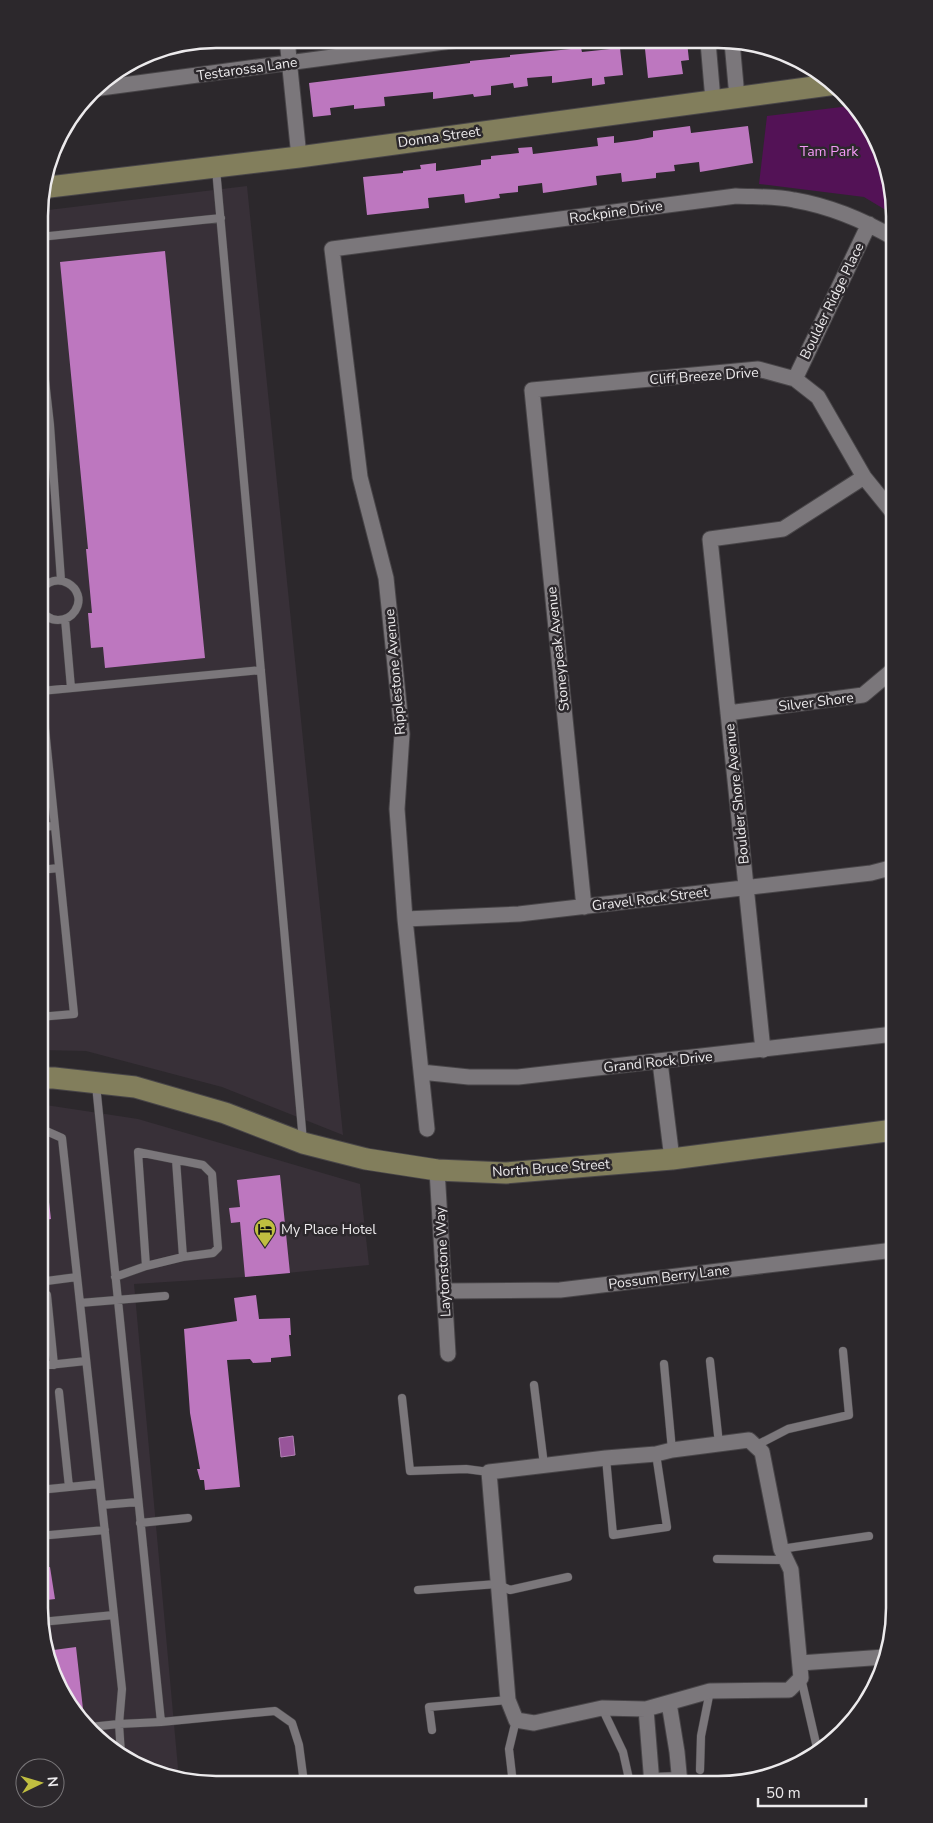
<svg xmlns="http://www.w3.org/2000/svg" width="933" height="1823" viewBox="0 0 933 1823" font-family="'Nunito Sans',sans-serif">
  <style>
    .built { fill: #383038 }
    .green { fill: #531256 }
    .water { fill: #98559a; stroke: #b182b3 }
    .building { fill: #bd77bf }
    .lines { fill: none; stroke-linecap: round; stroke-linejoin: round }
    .lane-casing { stroke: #484548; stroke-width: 9 }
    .street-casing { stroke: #484548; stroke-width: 17 }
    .secondary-casing { stroke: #484548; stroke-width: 23 }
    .lane { stroke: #7b777b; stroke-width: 8 }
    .street { stroke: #7b777b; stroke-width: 15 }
    .secondary { stroke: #827e5c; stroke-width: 21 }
    .labels { text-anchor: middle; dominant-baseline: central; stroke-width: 5; stroke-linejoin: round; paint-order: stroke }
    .street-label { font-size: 14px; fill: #eceaec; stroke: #2c282c }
    .park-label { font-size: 14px; fill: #f49af6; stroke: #2c282c }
    .poi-label { font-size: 14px; fill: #eceaec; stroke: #2c282c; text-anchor: start }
    .rim { fill: none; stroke: #eceaec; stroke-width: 2.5 }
  </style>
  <rect width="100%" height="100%" fill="#2c282c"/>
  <!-- built -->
  <path class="built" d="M247,186L343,1135L222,1087L86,1051L39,1050L40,211Z
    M39,1104L138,1119L360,1184L369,1265L245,1277L134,1284L179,1779L147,1771L99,1741L48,1664L39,1608Z"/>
  <!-- green -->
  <path class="green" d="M850,106L885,159L894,215L864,197L759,184L767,116Z"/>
  <!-- water -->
  <path class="water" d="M293,1436L295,1455L281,1457L279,1438Z"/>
  <!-- building -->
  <path class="building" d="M670,42H687L689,60L681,61L683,74L648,78L645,49L670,46Z
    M581,48L582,52L620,48L623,75L604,77L605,84L592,86V78L552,83V76L527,78L528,86L514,88L513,83L491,86V95L474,97L473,94L433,99V92L384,97L385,106L354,109V105L330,108L331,115L313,117L309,83L470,63V61L510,57V55Z
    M690,126L691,133L748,126L753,163L700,172L699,162L674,165L675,171L656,173V178L622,182L621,173L596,176L597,185L543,193L542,183L518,186V192L499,194L500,198L465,203L464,194L428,198L429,208L367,215L363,177L403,173V171L421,169L420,165L436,163V171L481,165V160L491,159V156L519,153L518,148L532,147L533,154L598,146L597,138L614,136V143L637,140L653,137V131Z
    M165,251L205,658L105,668L103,647L91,648L88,613H92L86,549H88L60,262Z
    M280,1175L290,1273L245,1277L240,1222L231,1223L229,1208L240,1207L237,1180Z
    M39,1185H47L51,1219L39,1221Z
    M256,1295L259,1319L290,1318L291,1335H289L291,1356L271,1358V1362L253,1363L250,1359L227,1360L240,1487L205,1490L204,1480H200L197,1469H200L190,1413L184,1329L237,1321L234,1298Z
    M50,1567L55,1599L39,1601V1568Z
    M76,1647L84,1718L48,1664L46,1651Z"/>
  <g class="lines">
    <!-- lane casing -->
    <g class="lane-casing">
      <path id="lane" d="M216,169L303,1141
        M40,237L221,218
        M40,335L50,425L61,580
        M40,608C44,615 49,620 58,620C65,620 71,617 75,611C90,588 53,566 40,593
        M65,619L71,688
        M41,691L261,670
        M40,827L54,826
        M40,870L59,868
        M39,1017L74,1014L40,679
        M96,1085L161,1722L275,1711L292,1723L299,1745L304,1783
        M39,1130H44L62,1138L122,1689L119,1724L161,1722
        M176,1160L183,1257
        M115,1277L146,1266L138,1152L203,1165L212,1174L218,1248L213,1253L183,1257L146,1266
        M39,1282L77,1277
        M47,1295L54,1365
        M80,1303L165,1296
        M710,1361L719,1444
        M664,1364L672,1450
        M39,1366L86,1361
        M534,1385L544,1465
        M59,1392L69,1487
        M402,1398L410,1471L466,1469L489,1472
        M755,1446L788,1429L849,1415L843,1351
        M606,1458L613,1535L667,1527L656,1454
        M39,1490L99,1484
        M102,1505L138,1502
        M140,1523L188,1518
        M39,1536L105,1530
        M781,1549L869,1536
        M717,1559L786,1560
        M418,1590L497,1584L510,1590L568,1577
        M41,1622L114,1615
        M801,1678L818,1752
        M602,1708L623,1752L629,1779
        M90,1727L119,1724L121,1754
        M432,1730L429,1707L508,1700
        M700,1770L701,1736L710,1691
        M652,1777L679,1776
        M513,1784L509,1749L516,1720"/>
    </g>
    <!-- street casing -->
    <g class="street-casing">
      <path id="street" d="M287,39L299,157
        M708,42L713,100
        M732,42L737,97
        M93,89L459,40
        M795,379L869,224
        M728,713L863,695L894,669
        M584,907L532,390L758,369L795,379L818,397L864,477L894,514
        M405,919L519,914L871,873L894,867
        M763,1050L710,539L783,529L864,477
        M660,1062L672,1159
        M421,1072L469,1077H518L894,1034
        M427,1129L405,919L397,809L402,734L386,578L360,477L332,249L736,196C755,197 776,196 794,200C829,206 863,220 894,238
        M437,1170L448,1354
        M444,1291L560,1290L894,1250
        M749,1440L762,1452L781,1549L791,1570L801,1678L789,1690L710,1691L646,1709L602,1708L534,1723L516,1720L508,1700L489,1472L606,1458L656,1454L672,1450Z
        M800,1663L885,1657
        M669,1703L677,1752L680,1784
        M646,1709L652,1784"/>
    </g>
    <!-- secondary casing -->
    <g class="secondary-casing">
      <path id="secondary" d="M41,188L299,157L836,84
        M39,1078H54L135,1087L225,1113L303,1143L366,1159L437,1170L506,1173L672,1159L894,1130"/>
    </g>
    <!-- lane -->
    <use href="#lane" class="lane"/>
    <!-- street -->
    <use href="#street" class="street"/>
    <!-- secondary -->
    <use href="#secondary" class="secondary"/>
  </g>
  <!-- icons -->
  <defs>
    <g id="hotel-pin" transform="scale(1.125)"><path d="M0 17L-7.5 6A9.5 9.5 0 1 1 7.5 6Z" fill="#c0be40" stroke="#2c282c"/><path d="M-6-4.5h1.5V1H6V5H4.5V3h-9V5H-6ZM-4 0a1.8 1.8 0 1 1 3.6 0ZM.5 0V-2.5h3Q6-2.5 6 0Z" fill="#111"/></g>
  </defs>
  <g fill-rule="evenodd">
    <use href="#hotel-pin" x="265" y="1229"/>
  </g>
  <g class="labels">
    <!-- street labels -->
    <g class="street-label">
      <text transform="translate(247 69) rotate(-8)">Testarossa Lane</text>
      <text transform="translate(439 137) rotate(-8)">Donna Street</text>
      <text transform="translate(616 212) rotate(-8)">Rockpine Drive</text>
      <text transform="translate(832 301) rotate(-64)">Boulder Ridge Place</text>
      <text transform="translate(704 376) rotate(-4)">Cliff Breeze Drive</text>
      <text transform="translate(558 649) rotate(-96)">Stoneypeak Avenue</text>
      <text transform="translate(395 672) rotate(-95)">Ripplestone Avenue</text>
      <text transform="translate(816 702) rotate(-7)">Silver Shore</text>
      <text transform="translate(737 794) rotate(-96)">Boulder Shore Avenue</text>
      <text transform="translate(650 899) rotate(-7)">Gravel Rock Street</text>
      <text transform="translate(658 1062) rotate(-6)">Grand Rock Drive</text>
      <text transform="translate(551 1168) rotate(-4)">North Bruce Street</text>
      <text transform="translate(443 1262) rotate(-93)">Laytonstone Way</text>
      <text transform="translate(669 1277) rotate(-7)">Possum Berry Lane</text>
    </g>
    <!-- park labels -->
    <g class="park-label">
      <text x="829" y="151">Tam Park</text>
    </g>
    <!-- poi labels -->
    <g class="poi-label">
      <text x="281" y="1229">My Place Hotel</text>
    </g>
  </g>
  <!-- crop -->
  <path d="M0 0H933V1823H0ZM216 48H718A168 168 0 0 1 886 216V1608A168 168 0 0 1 718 1776H216A168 168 0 0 1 48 1608V216A168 168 0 0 1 216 48Z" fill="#2c282c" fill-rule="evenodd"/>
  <path class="rim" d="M216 48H718A168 168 0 0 1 886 216V1608A168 168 0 0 1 718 1776H216A168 168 0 0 1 48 1608V216A168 168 0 0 1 216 48Z"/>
  <!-- north arrow -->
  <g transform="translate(40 1783) rotate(85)"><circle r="24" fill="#2c282c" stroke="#797679"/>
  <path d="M0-4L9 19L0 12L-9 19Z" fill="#c0be40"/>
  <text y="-8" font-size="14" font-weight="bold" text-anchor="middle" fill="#eceaec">N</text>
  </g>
  <!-- scale -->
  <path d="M758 1798v8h108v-8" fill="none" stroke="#eceaec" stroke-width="2.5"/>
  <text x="766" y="1798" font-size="15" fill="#eceaec" stroke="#2c282c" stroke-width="4" paint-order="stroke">50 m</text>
</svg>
